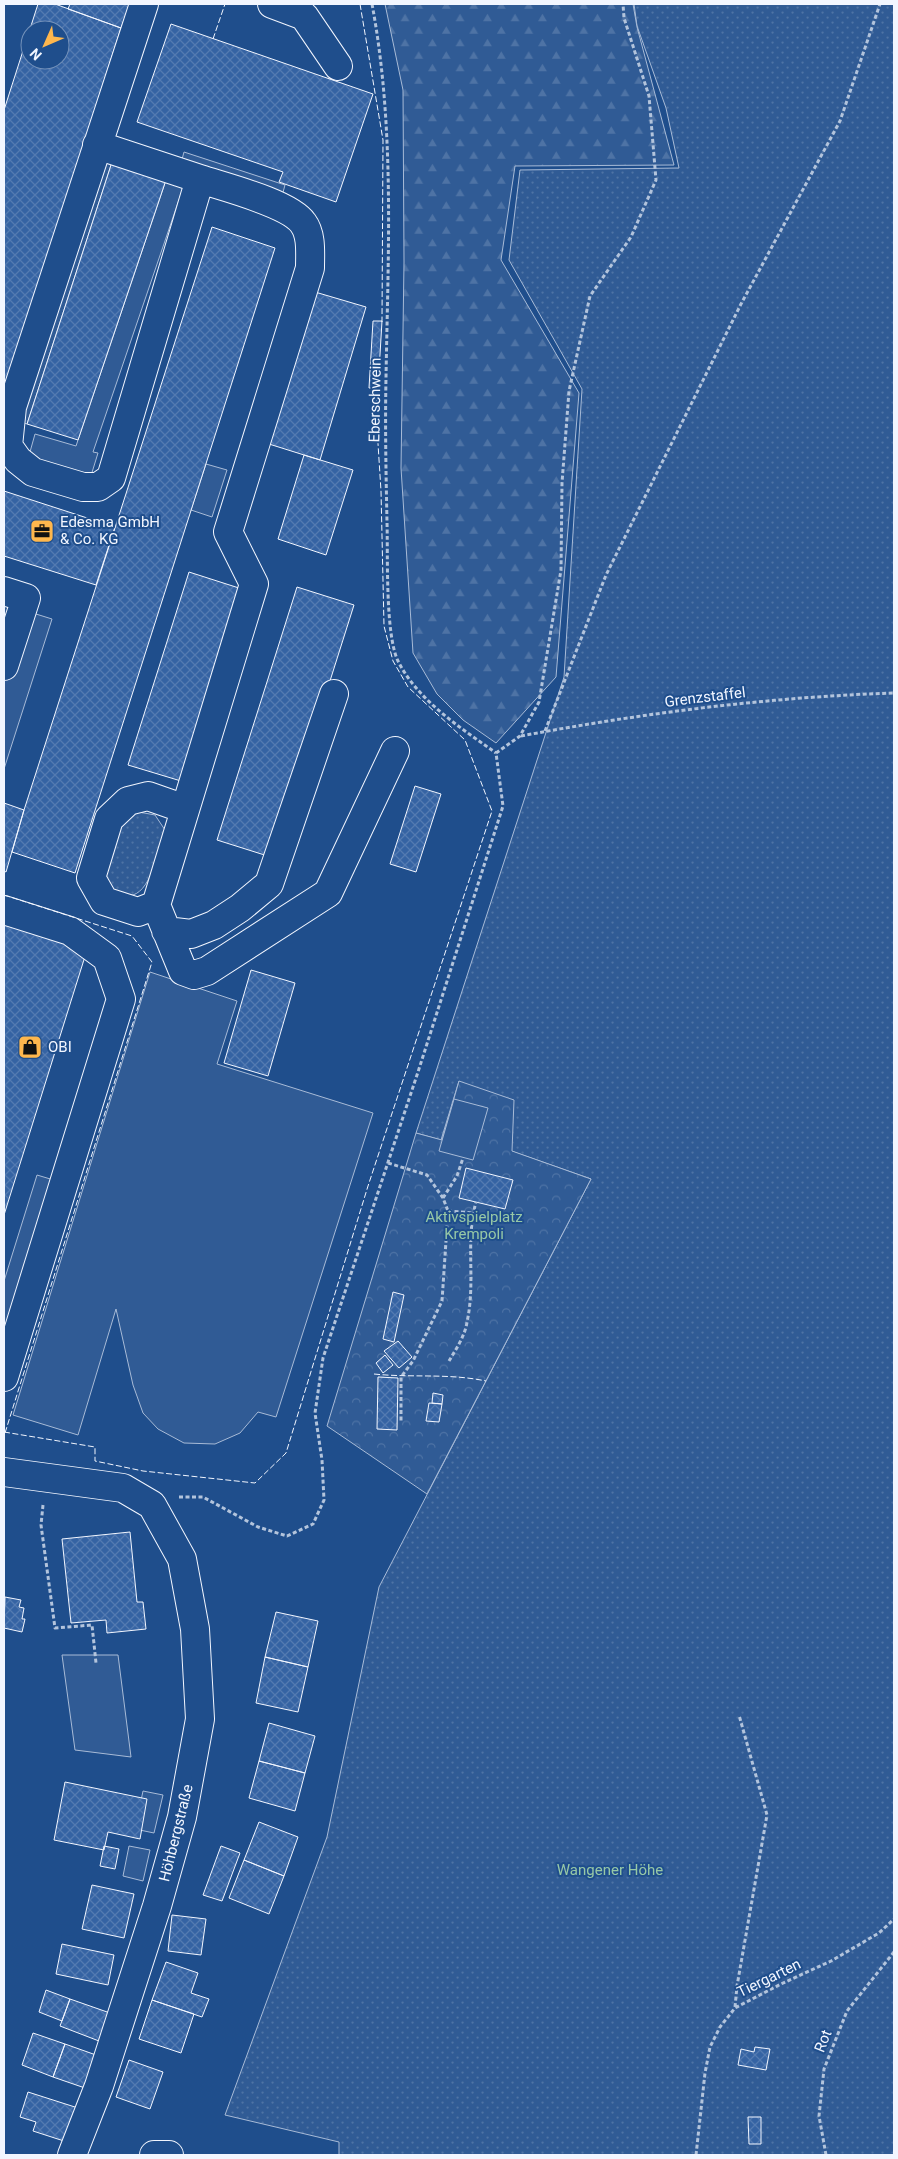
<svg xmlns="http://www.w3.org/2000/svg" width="898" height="2159" viewBox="0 0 898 2159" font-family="Roboto,sans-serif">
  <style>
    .grass { fill: url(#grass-dots); stroke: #a8bbd7 }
    .forest { fill: url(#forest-firs); stroke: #a8bbd7 }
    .park { fill: url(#park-crowns); stroke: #a8bbd7 }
    .built { fill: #305b95; stroke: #a8bbd7 }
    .building { fill: url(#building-cross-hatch); stroke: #f2f6ff; fill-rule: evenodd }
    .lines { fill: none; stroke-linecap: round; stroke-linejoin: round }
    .minor-casing { stroke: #f2f6ff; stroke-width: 30 }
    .path { stroke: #b3c4dc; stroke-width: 3; stroke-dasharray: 4 2.5; stroke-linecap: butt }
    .minor { stroke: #1f4e8c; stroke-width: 28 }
    .fence { stroke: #f2f6ff; stroke-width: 1; stroke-dasharray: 6 2.5; stroke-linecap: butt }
    .labels { text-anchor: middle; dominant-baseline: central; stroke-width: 4; stroke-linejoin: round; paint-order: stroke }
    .street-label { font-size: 15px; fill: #f2f6ff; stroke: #1f4e8c }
    .poi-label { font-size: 15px; fill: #f2f6ff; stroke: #1f4e8c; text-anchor: start }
    .park-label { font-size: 15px; fill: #97c8a6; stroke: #1f4e8c }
  </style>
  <defs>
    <pattern id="grass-dots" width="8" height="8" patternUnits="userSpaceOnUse" patternTransform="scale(1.25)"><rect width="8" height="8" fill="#305b95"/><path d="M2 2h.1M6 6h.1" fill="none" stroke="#4e73a5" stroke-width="1.8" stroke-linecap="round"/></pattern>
    <pattern id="forest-firs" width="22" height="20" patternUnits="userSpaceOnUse" patternTransform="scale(1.25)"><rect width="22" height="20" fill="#305b95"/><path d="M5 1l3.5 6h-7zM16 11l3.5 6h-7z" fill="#4e73a5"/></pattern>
    <pattern id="park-crowns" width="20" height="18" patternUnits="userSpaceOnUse" patternTransform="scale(1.25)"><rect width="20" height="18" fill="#305b95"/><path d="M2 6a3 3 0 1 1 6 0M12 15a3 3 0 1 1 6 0" fill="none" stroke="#4e73a5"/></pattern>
    <pattern id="building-cross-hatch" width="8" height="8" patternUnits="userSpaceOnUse" patternTransform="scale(1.25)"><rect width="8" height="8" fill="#3563a3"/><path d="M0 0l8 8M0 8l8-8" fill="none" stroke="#537ab1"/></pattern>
  </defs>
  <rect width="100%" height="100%" fill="#1f4e8c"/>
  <!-- grass -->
  <path class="grass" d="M634,4H894V2155H339V2142L225,2115L327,1837L379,1587L591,1179L511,1151L459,1081L441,1140L416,1133L564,677L582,389L509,260L520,170L679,168L666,108L637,26Z
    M139,812L155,815L165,830C159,848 152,889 133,895C127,896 119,893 114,891L104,875C111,851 113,823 139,812Z"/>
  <!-- forest -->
  <path class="forest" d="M385,4H633L637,27L674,165L515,166L501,260L579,393L556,677L496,743L463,720L437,694L413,653L401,468L404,262L403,90Z"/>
  <!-- park -->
  <path class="park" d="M459,1081L514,1100L512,1151L591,1179L427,1494L327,1426L416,1133L442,1140Z"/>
  <!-- built -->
  <path class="built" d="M184,152L285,185L282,196L181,163Z
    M97,157L112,162L27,424L12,419Z
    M166,180L184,185L93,452L98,453L90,479L28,459L35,434L76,446Z
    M206,464L227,470L212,517L191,510Z
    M4,604L52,619L4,769Z
    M150,972L237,1001L217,1064L373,1113L276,1417L258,1412L240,1433L215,1444L184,1443L158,1429L143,1413L133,1385L116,1309L78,1435L13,1415Z
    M454,1099L488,1108L473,1160L439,1151Z
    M37,1175L57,1181L4,1349V1281Z
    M62,1655H118L131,1757L75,1750Z
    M143,1791L163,1795L154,1833L135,1829Z
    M129,1846L150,1850L143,1881L123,1876Z"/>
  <!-- building -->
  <path class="building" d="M38,4H55L121,28L4,393V110ZM30,30H60V60H30Z
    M70,4H130L121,28L68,9Z
    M171,24L373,94L336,202L279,182L283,172L137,122Z
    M112,162L166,180L78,440L27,424Z
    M212,227L275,248L75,873L12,852L24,810Z
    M315,292L366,307L320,460L269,444Z
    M373,321H382L378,388H369Z
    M304,455L353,470L326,555L278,539Z
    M4,491L115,527L96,585L4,556Z
    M189,572L242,589L181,781L128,765Z
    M297,587L354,605L274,858L217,840Z
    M415,786L441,794L416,872L390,864Z
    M4,803L24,810L6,872L4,871Z
    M4,923L87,950L4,1215Z
    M251,970L295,983L268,1076L224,1063Z
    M466,1168L513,1180L505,1209L459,1198Z
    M393,1292L404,1295L394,1342L383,1339Z
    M398,1341L412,1357L399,1368L384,1351Z
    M385,1355L393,1365L383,1373L376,1363Z
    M378,1377L398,1378L397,1430L377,1429Z
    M433,1393L443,1395L442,1404L432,1403Z
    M429,1403L442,1404L439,1422L426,1421Z
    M130,1532L137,1602H143L146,1629L107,1633L106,1620L71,1623L62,1539Z
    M5,1597L21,1600L19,1607L24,1608L22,1619H25L22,1632L4,1628Z
    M276,1612L318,1621L308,1667L265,1657Z
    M265,1657L308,1667L298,1712L256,1703Z
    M269,1723L315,1736L305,1773L259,1761Z
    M259,1761L305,1773L295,1811L249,1798Z
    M65,1782L147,1799L140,1839L108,1832L104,1850L54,1840Z
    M259,1822L298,1837L284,1876L244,1860Z
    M104,1846L119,1849L115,1869L100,1866Z
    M221,1846L240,1853L222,1901L203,1895Z
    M244,1860L284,1876L269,1914L229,1898Z
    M92,1885L134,1894L124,1938L82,1929Z
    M172,1915L206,1919L201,1955L168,1951Z
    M62,1944L114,1955L108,1985L56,1974Z
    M166,1962L198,1973L191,1993L209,1999L202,2017L152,2000Z
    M46,1990L70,1999L62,2021L39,2012Z
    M70,1999L110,2013L99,2041L60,2026Z
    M152,2000L194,2014L181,2053L139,2039Z
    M33,2033L65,2044L53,2077L22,2065Z
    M65,2044L96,2055L85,2088L53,2077Z
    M755,2047L770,2049L766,2070L738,2065L741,2049L754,2052Z
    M129,2060L163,2072L150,2109L116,2097Z
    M28,2092L78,2108L67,2142L33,2131L36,2122L20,2117Z
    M748,2117H761V2144H749Z"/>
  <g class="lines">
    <!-- minor casing -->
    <g class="minor-casing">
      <path id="minor" d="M272,4L304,16L338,66
        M97,145L200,179L111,478L98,487H83L33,472L18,460L8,446L12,407L144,4
        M4,591L26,598L4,666
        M185,809L148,796L128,801L109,819L91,878L104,901L138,912L156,905L254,584L228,532L310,268C310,253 312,235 303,223C289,203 224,187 200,179
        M156,905L183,971L194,975L207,971L328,893L395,751
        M4,910L70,931L107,958L121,999L4,1377
        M166,931L191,934L214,925L240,908L269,884L334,694
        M4,1472L123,1488L152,1505L182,1559L195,1629L200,1719L182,1817L157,1906L99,2086L72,2155
        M154,2155H169"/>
    </g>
    <!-- path -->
    <path class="path" d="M372,4C395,127 388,253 386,378C385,426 386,474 387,522C388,554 385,634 398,661C418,701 461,728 496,753
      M545,731L606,575L741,304L840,121L880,4
      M521,736C644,713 769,697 894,693
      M496,753L520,736L539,702L561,570L562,483L569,391L590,296L631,237L656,180L649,96L624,18L623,4
      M388,1163L427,1175L443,1198L448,1211L442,1301L413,1361L401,1377V1422
      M443,1198L457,1176L463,1158
      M448,1211L473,1213
      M449,1361C456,1349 465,1336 467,1322C476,1282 465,1241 476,1202
      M179,1497H203L258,1527L287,1536L313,1524L324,1500L322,1460L315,1413L323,1358L418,1072L503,806L496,753
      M43,1505L41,1525L55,1628L92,1625L96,1663
      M735,2007L737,1986L767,1815L739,1715
      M696,2155L705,2073L710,2047L720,2027L735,2008L781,1984L831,1961L879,1933L894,1919
      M826,2155L819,2116L824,2069L847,2011L894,1952"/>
    <!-- minor -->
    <use href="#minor" class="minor"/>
    <!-- fence -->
    <path class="fence" d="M360,4L383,140L382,322
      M213,39L225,4
      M4,895L132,936L152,962L5,1433
      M374,1374C412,1378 448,1373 486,1381
      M4,1432L95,1447V1461L143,1471L255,1483L286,1453L368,1186L492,811L465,740L408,687L393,661L384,626L381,491L376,412L378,385"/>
  </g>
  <!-- icons -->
  <defs>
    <g id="office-square" transform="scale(1.25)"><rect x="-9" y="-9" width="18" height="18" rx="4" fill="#ffb74d" stroke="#1f4e8c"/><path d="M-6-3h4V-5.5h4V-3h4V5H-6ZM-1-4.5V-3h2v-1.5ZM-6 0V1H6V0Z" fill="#111"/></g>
    <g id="shop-square" transform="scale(1.25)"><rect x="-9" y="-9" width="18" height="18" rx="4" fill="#ffb74d" stroke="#1f4e8c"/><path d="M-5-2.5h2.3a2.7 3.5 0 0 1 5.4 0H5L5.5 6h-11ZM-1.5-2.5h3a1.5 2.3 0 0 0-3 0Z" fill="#111"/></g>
  </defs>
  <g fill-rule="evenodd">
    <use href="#office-square" x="42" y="531"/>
    <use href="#shop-square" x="30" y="1047"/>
  </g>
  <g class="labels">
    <!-- street labels -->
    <g class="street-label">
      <text transform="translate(375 400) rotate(-89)">Eberschwein</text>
      <text transform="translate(705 697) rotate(-7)">Grenzstaffel</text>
      <text transform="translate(176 1833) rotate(-76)">Höhbergstraße</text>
      <text transform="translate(769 1978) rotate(-26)">Tiergarten</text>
      <text transform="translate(823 2041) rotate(-68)">Rot</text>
    </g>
    <!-- poi labels -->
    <g class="poi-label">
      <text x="60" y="522">Edesma GmbH<tspan x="60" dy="17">&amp; Co. KG</tspan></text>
      <text x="48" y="1047">OBI</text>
    </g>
    <!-- park labels -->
    <g class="park-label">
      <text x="474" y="1217">Aktivspielplatz<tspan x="474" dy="17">Krempoli</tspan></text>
      <text x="610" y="1870">Wangener Höhe</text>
    </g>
  </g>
  <!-- border -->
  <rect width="898" height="2159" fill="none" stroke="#f2f6ff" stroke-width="10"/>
  <!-- north arrow -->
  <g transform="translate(45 45) rotate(225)"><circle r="24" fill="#1f4e8c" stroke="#7391ba"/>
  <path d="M0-4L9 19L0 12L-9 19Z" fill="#ffb74d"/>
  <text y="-8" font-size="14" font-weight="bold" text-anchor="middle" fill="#f2f6ff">N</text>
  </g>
</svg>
